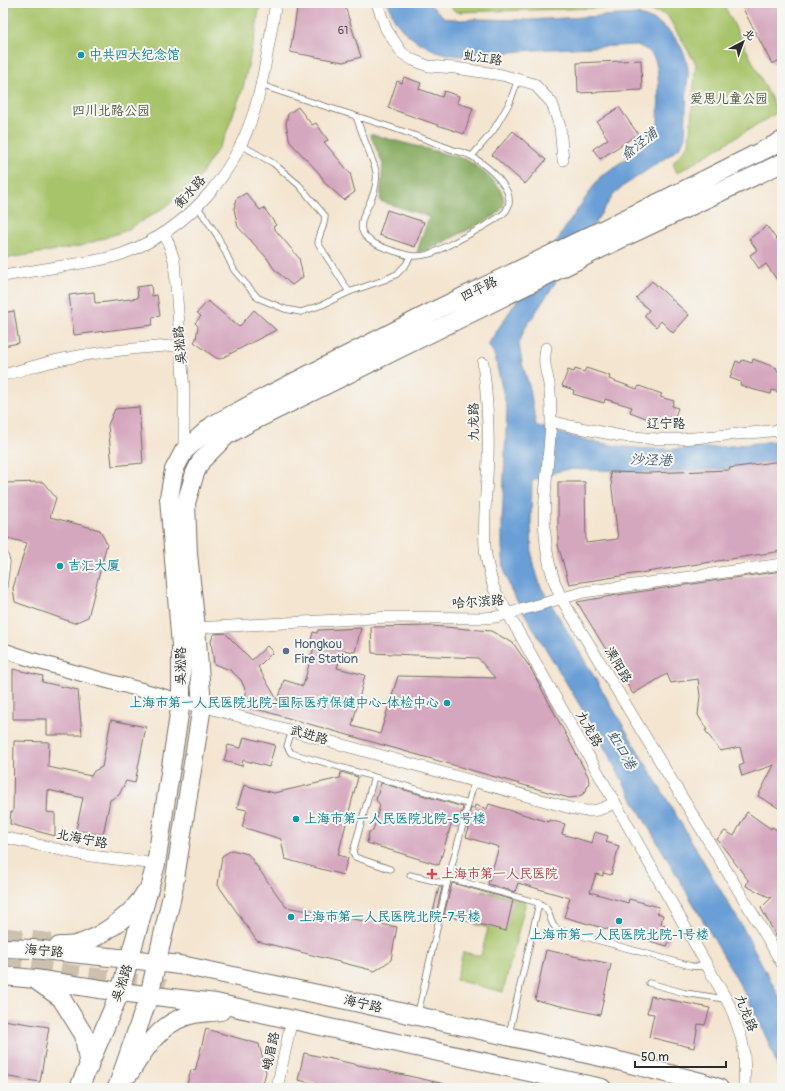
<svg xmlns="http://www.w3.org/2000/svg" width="785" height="1091" viewBox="0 0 785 1091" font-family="Pangolin,'LXGW WenKai TC',sans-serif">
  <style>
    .green { fill: #a8c46b; stroke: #6a784b }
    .forest { fill: #86aa5f; stroke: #586a45 }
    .water { fill: #699ed6; stroke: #4a6480 }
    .building { fill: #d5a7be }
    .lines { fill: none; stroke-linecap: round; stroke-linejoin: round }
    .trunk-tunnel { stroke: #ccc0af; stroke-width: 19; stroke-dasharray: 19 10; stroke-linecap: butt }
    .service-casing { stroke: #716c65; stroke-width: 7 }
    .minor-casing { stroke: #716c65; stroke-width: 12 }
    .tertiary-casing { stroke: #716c65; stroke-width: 16 }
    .primary-casing { stroke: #716c65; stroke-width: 20 }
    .service { stroke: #fff; stroke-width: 5.5 }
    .minor { stroke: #fff; stroke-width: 11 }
    .tertiary { stroke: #fff; stroke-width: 14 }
    .primary { stroke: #fff; stroke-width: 18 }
    .culture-dot { fill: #0f9aa8; stroke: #f6f6f2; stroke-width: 1.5 }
    .service-dot { fill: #5c6f8a; stroke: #f6f6f2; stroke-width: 1.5 }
    .health-dot { fill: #e0444e; stroke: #f6f6f2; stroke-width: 1.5 }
    .labels { text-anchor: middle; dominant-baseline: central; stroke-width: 4; stroke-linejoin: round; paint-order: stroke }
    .number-label { font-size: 11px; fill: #564a50 }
    .culture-label { font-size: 13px; fill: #0d838f; stroke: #f6f6f2; text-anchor: start }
    .street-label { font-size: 13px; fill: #2b2b2b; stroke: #f6f6f2 }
    .park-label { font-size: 13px; fill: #50593e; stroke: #f6f6f2 }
    .service-label { font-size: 13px; fill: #4e5e75; stroke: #f6f6f2; text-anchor: start }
    .health-label { font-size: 13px; fill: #be3a42; stroke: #f6f6f2; text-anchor: start }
    .water-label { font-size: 14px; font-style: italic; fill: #44596f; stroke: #f6f6f2 }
  </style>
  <rect width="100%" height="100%" fill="#f6f6f2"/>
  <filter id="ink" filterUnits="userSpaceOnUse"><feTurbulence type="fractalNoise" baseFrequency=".025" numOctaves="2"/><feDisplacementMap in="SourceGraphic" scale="8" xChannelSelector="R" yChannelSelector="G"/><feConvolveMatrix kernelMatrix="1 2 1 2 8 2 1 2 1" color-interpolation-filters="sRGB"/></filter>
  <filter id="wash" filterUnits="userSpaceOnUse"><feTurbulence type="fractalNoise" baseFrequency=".012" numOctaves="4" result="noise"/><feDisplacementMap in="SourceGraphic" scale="16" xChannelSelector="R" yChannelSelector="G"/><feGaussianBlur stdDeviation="0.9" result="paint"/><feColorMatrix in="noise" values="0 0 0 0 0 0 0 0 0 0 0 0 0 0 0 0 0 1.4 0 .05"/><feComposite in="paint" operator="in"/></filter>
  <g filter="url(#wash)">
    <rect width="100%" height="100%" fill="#f4e5d0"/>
    <!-- green -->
    <path class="green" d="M3,3H260L256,30L243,88L224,139L199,178L167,206L125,231L81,246L3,259Z
      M446,3H723L778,112L677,173L673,163L689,144L696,64L667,15L638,7L456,12Z
      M483,890L526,901L503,992L456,980L463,952L481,956L488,928L474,924Z"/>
    <!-- forest -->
    <path class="forest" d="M370,134L465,159C476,165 500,184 503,196C504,199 503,203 504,206L495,216L428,250L417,252L429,217L380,201L383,164Z"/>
    <!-- water -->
    <path class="water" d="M388,3H428L445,18L461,20L474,19L529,20L637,14C645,17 653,19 660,24C679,36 692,62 687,84L685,137L681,146L674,152L619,189L612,197L524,330L519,344L522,363L530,389L536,425C568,437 602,445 636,448C685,452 734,446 782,440V460L724,469L654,472L568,469L556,472L532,481L531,523L532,560L541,587L743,928L782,1002V1082C773,1045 749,1001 730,967C708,930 687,892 665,855C641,816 620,776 598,736C570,688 540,640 511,591L504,568L502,547V521L507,409L494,354L488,344L582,203L600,177L614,167L658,137C657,119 662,71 654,58C651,51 643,48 637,45C598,47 559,48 521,51C499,53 462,60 442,53C426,48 403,35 395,20C392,15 391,9 388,3Z"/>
    <g id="blocks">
      <!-- building -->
      <path class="building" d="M298,3H344L361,57L343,62L290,52Z
        M740,3H782V59L772,64Z
        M641,60L642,90L578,93L577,63Z
        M404,77L421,83L419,89L442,97L444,91L459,96L457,103L473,108L464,134L388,108L397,81L402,83Z
        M298,107L312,125L316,123L328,140L324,142L350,173L355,192L344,200L326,184L319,173L290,142L286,124L288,114Z
        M619,107L638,134L600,159L593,149L608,139L597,122Z
        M513,131L546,160L525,184L492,155Z
        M246,193L260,210L264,208L276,225L273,227L299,258L303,277L292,285L274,269L267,258L238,227L234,209L236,199Z
        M387,210L424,222L415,247L379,235Z
        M767,226L776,239L782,235V287L766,264L759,269L750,255L757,250L749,239Z
        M652,281L689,315L673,333L661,321L656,327L644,316L649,310L636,298Z
        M151,285L152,296L157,295L160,316L153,317L152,325L74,335L69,295L94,292L95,303L107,302L138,298L137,287Z
        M208,301L239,327L254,310L276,330L220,359L216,358L194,342L196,339L198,326L195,323L201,316L197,313Z
        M14,311L19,343L3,346V313Z
        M753,359L777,368L776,370L782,372V393L772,390L771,394L751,389L740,385L741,382L730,378L736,361L741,363L742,360L752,363Z
        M586,368L610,376L609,379L637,389L639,386L662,394L660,397L674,401L672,406L678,408L672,425L660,420L659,423L630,412L632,407L605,399L604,403L573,394L574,390L562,386L568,370L574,372L575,369L584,372Z
        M139,407L143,463L112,466L108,425L115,409Z
        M782,461V551L569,584L558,545V482H585L586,543L618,539L610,472L649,473L730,470L729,468Z
        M43,482L56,498L50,517L100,530L107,544L88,617L74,623L15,602L13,588L27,543L3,537V483Z
        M782,571V810L758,796L774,765L742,776L739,766L744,764L740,747L720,751L705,730H707L698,715L700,696L698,679L671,683L667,674L633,694L577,602L617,595Z
        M432,626L491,631L513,643L531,669L588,776L589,782L586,791L583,794L577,797L569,798L246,706V691L241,680L230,670L214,664L211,641L214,634L225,633L252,660L267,646L273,652L258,667L278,701L284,680L303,686L314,647L310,645L313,632L317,633L318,630L361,628L355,652L343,650L337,668L365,675L352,726L380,734L398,676L495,678L478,658L372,653L371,627Z
        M13,669L43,676L42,682L78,690L82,735H47V719H13Z
        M111,720L146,727L135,783L126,781L119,795L110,800L103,835L76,830L83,798L48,790L47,812L55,813V836L10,824L11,812H13L14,741L49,742L48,767L91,776L94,771L102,767Z
        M244,737L275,745L269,767L243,760L242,766L224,761L228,745L241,748Z
        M341,772L358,777L338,855L348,858L343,875L285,859L281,839L242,827L247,810L237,808L244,785L274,793L340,778Z
        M381,783L463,807L459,824L452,821L439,865L367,843L369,832L373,831L380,805L376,800Z
        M489,804L549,822V820L565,824L562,834L592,843L595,832L608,836L606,842L619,846L611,875L603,873V876L596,874L590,892L628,903L629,899L659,907L657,913L663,915L661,924L665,925L663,933L671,935L667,946L564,917L570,898L518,883L515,892L488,884L499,847L466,837L469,828L466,827L471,808L474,809L475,805L487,809Z
        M747,812L771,829L772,827L782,833V947L761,908L771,898L746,886L748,880L717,839L725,831L734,836Z
        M232,850L248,854L286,907L397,927L391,960L375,971L257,941L218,885L222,856Z
        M452,883L513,900L506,931L444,915Z
        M439,887H442L436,913L433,912Z
        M546,950L611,964L600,1015L535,1000Z
        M651,996L710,1008L705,1025L698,1024L694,1048L649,1037L654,1014L647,1013Z
        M3,1020L49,1027L40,1082L3,1076Z
        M206,1029L259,1044L266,1072L262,1088H186L191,1070L195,1071Z
        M304,1053L445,1084V1088H335L298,1080Z"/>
    </g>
  </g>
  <g filter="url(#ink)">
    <use href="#blocks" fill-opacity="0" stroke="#716c65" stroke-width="1"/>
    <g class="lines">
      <!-- trunk-tunnel -->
      <path class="trunk-tunnel" d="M3,937L54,943
        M3,964L141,984L168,989"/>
      <!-- service casing -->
      <g class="service-casing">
        <path id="service" d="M261,85C314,104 369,119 422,138C433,142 445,147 456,151C462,152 468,154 473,157C488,167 519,191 506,211C499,221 446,246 433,253C414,259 406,255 388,249C333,230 381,208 376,172C375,166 372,160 370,154C365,142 361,129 356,117
          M241,145L273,163L299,185L325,216C325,227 319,233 318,243L349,292
          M472,156L493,131L510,102L518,79
          M197,206L217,235L234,270L258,298L285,309L301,312L322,305L349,292L384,280L397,274L407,263L410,256
          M3,549L7,562L3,594
          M292,731L287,746L291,753L468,804
          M374,777L353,852L355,857L390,869
          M410,875L447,884
          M449,878L539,903C554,911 547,922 557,929L691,966L708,967
          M649,983L685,993L725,999
          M418,1013L447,884L474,782
          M509,1034L539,903"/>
      </g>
      <!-- minor casing -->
      <g class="minor-casing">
        <path id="minor" d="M377,3L386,29L402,53L413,60L428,66L455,68L502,75L534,84L552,103L560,127L563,160
          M164,233L168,242L174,260L184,391V451
          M3,276C25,272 47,269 69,265C87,262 105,260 122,254C192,228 239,170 258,98C266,67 270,35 276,3
          M546,348C543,363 546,370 549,384C551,396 551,409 551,421C548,484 533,537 561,598L768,939L782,964
          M483,363C487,395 489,426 488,458C487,487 483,517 485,547C486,561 490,575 494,589L730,1006C744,1039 746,1053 744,1088
          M3,375C23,370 43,363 63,359C101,351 141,348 180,345
          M551,421L570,426L621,436L657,439H682L782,430
          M196,628L391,617L483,618L496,617L584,592L782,564
          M202,706L574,809C591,813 600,811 615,802
          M3,837L83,855L156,864
          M277,1088L292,1019"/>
      </g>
      <!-- tertiary casing -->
      <g class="tertiary-casing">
        <path id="tertiary" d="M3,650C45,665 88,676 130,687C154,693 177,701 202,706"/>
      </g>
      <!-- primary casing -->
      <g class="primary-casing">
        <path id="primary" d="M59,946C64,946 70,946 75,945C99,939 133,915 145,893
          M3,948L33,949L157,962L186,966L346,1000L623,1062L701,1082L719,1088
          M3,976L35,979L120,992L216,1003L602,1088
          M37,981L61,998L84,1035L89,1067
          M129,1074C143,1052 158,1026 184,1017C196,1012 209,1013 221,1011
          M79,1088L120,992L156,864L181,702V646L169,498L174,470L184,451L213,425L267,396L440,308L664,200L782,141
          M117,1088L149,996L173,891L202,706L196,628L188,554L186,503L195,473L201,461L226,436L245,425L612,243L782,163"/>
      </g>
      <!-- service -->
      <use href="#service" class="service"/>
      <!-- minor -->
      <use href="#minor" class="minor"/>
      <!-- tertiary -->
      <use href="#tertiary" class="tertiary"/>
      <!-- primary -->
      <use href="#primary" class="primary"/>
    </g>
  </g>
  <!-- markers -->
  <g class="culture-dot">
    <circle cx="81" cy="55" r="4"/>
    <circle cx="60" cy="566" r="4"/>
    <circle cx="447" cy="703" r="4"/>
    <circle cx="296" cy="819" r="4"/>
    <circle cx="291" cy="917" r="4"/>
    <circle cx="619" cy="921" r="4"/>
  </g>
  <circle class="service-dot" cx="286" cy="651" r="4"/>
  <path class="health-dot" d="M430 868h4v4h4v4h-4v4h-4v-4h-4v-4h4z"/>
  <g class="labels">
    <!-- number labels -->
    <g class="number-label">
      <text x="343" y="30">61</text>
    </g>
    <!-- culture labels -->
    <g class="culture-label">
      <text x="89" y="55">中共四大纪念馆</text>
      <text x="68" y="566">吉汇大厦</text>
      <text x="439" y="703" text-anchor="end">上海市第一人民医院北院-国际医疗保健中心-体检中心</text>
      <text x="304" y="819">上海市第一人民医院北院-5号楼</text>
      <text x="299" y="917">上海市第一人民医院北院-7号楼</text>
      <text x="619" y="935" text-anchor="middle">上海市第一人民医院北院-1号楼</text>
    </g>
    <!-- street labels -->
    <g class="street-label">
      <text transform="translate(483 58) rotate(9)">虬江路</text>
      <text transform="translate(190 192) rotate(-47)">衡水路</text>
      <text transform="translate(479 289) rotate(-26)">四平路</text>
      <text transform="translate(180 345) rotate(-95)">吴淞路</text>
      <text transform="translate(474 422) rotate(-91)">九龙路</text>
      <text x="666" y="424">辽宁路</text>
      <text transform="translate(478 602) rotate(-4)">哈尔滨路</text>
      <text transform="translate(618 665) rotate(59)">溧阳路</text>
      <text transform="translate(181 666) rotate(-90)">吴淞路</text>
      <text transform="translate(589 729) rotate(60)">九龙路</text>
      <text transform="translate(309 735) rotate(16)">武进路</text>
      <text transform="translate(82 839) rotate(11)">北海宁路</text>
      <text transform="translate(44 951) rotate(5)">海宁路</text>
      <text transform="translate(122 983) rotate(-71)">吴淞路</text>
      <text transform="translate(363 1004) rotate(13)">海宁路</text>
      <text transform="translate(746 1013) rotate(68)">九龙路</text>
      <text transform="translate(271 1051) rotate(-78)">峨眉路</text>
    </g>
    <!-- park labels -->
    <g class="park-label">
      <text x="729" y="99">爱思儿童公园</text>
      <text x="111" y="111">四川北路公园</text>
    </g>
    <!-- service labels -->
    <g class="service-label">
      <text x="294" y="644">Hongkou<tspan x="294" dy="15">Fire Station</tspan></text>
    </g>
    <!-- health labels -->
    <g class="health-label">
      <text x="441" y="874">上海市第一人民医院</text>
    </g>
    <!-- water labels -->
    <g class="water-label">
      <text transform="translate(639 144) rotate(-38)">俞泾浦</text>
      <text transform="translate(651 460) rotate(2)">沙泾港</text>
      <text transform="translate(622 750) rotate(60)">虹口港</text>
    </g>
  </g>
  <!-- margin -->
  <rect width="785" height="1091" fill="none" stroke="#f6f6f2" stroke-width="16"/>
  <!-- north arrow -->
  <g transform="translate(743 42) rotate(41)" stroke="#f6f6f2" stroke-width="3" paint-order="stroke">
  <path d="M0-3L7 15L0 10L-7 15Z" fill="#2b2b2b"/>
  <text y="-6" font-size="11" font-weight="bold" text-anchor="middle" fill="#2b2b2b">北</text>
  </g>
  <!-- scale -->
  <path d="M635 1061v6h91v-6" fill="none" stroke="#2b2b2b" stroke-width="2"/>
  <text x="641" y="1061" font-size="12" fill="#2b2b2b" stroke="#f6f6f2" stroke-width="3" paint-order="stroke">50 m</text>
</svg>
